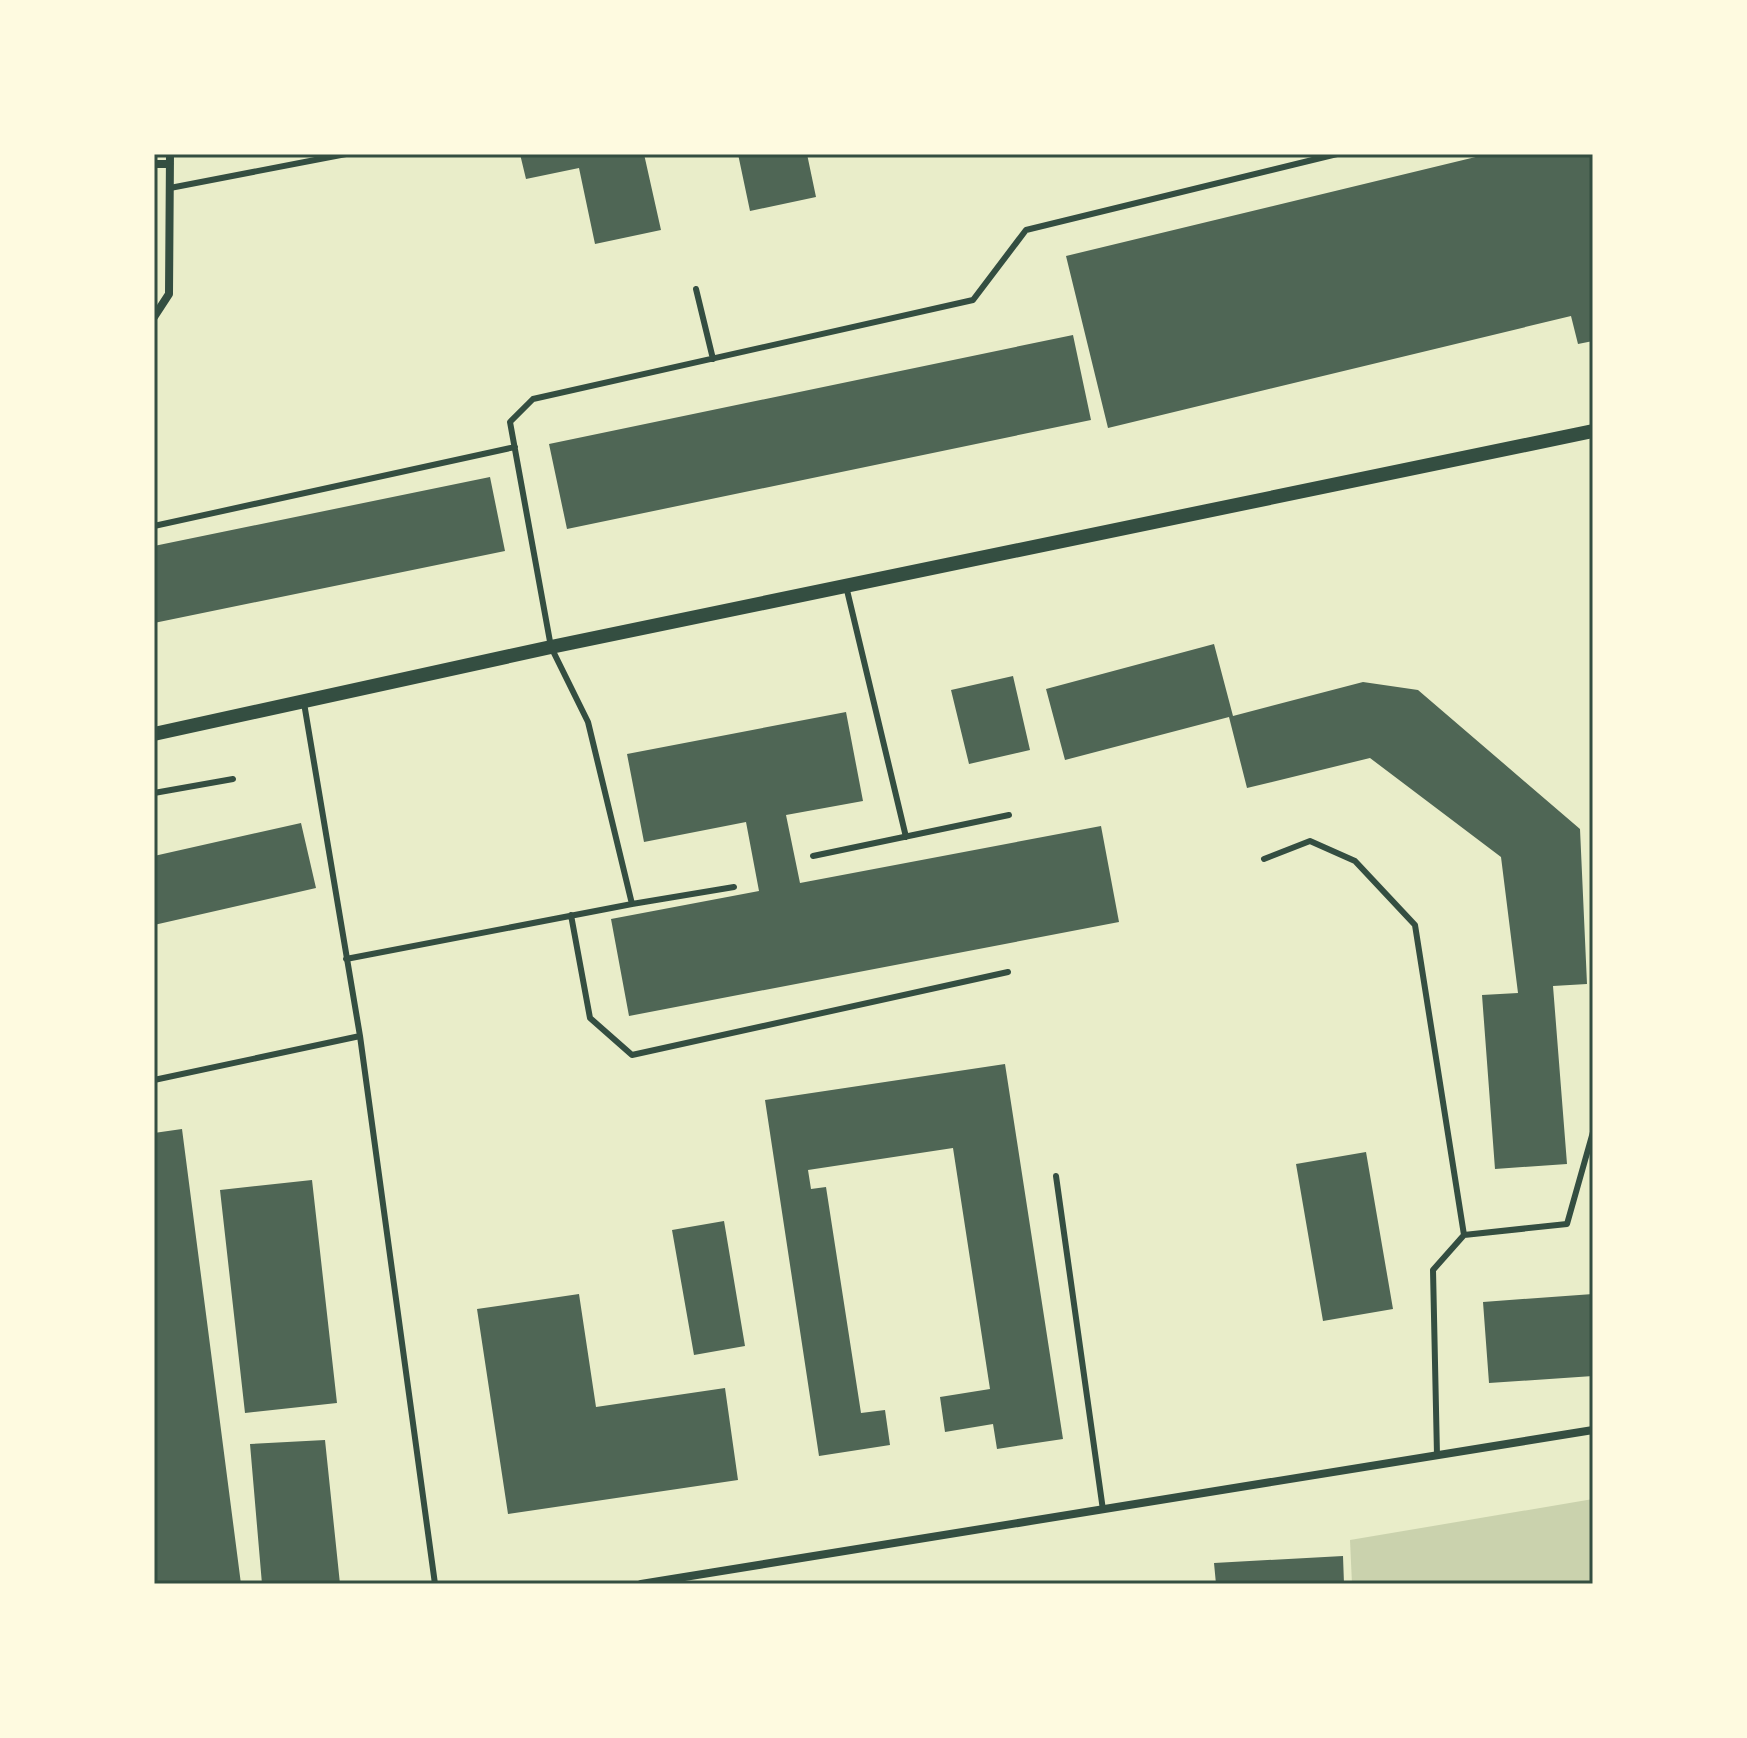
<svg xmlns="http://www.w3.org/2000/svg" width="1747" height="1738" viewBox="0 0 1747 1738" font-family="'Fira Sans',sans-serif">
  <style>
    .green { fill: #cad2ad }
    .building { fill: #4f6655 }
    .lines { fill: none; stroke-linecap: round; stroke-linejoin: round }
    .service { stroke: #344e41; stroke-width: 6 }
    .minor { stroke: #344e41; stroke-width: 8 }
    .tertiary { stroke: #344e41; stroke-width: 14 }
    .neatline { fill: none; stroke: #344e41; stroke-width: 3 }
  </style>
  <rect width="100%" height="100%" fill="#e9edc9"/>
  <!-- green -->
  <path class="green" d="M1593,1499V1584H1352L1350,1540Z"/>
  <!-- building -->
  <path class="building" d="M520,154H644L661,230L595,244L579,168L526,179Z
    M738,154H807L816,197L750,211Z
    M1488,154H1593V341L1578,344L1571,316L1108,428L1066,256Z
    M1073,335L1091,420L567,529L549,444Z
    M490,477L505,551L154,623V546Z
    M1214,644L1233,716L1363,682L1418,690L1580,829L1587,984L1553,986L1567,1164L1495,1169L1482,995L1518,993L1501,857L1370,758L1247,788L1229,717L1065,760L1046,689Z
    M1013,676L1030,750L969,764L951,690Z
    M846,712L863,801L786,815L800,883L1101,826L1119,922L629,1016L611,919L759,891L746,822L644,842L627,754Z
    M301,823L316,888L154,925V856Z
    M1005,1064L1063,1439L997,1449L993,1424L945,1432L940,1397L990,1389L953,1148L808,1170L811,1189L826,1187L861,1413L885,1410L890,1445L819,1456L765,1100Z
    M182,1129L241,1584H154V1133Z
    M1366,1152L1393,1309L1323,1321L1296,1164Z
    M312,1180L337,1403L245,1413L220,1190Z
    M724,1221L745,1346L694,1355L672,1230Z
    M579,1294L596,1407L725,1388L738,1480L508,1514L477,1309Z
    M1593,1294V1376L1489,1383L1483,1302Z
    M325,1440L340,1584H262L250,1444Z
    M1343,1556L1344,1584H1216L1214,1563Z"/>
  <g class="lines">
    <!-- service -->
    <path class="service" d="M170,188L346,154
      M696,289L713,359
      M154,526L515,447
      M846,586L906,837
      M304,703L360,1036L435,1584
      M154,793L233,779
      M813,856L1009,815
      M1264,859L1310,841L1355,861L1415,925L1464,1235L1433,1270L1437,1455
      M632,904L588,722L551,647L510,422L533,399L973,300L1026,230L1337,154
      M571,915L590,1018L632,1055L1008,972
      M346,959L632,904L734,887
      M154,1080L360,1036
      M1056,1176L1103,1510
      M1464,1235L1567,1224L1593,1132"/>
    <!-- minor -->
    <path class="minor" d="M154,164H170
      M154,317L169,294L170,154
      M641,1584L1593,1430"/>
    <!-- tertiary -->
    <path class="tertiary" d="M154,734L551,647L1593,431"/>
  </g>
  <!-- border -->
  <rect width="1747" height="1738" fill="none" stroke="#fefae0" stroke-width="312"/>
  <rect x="156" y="156" width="1435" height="1426" class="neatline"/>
</svg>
